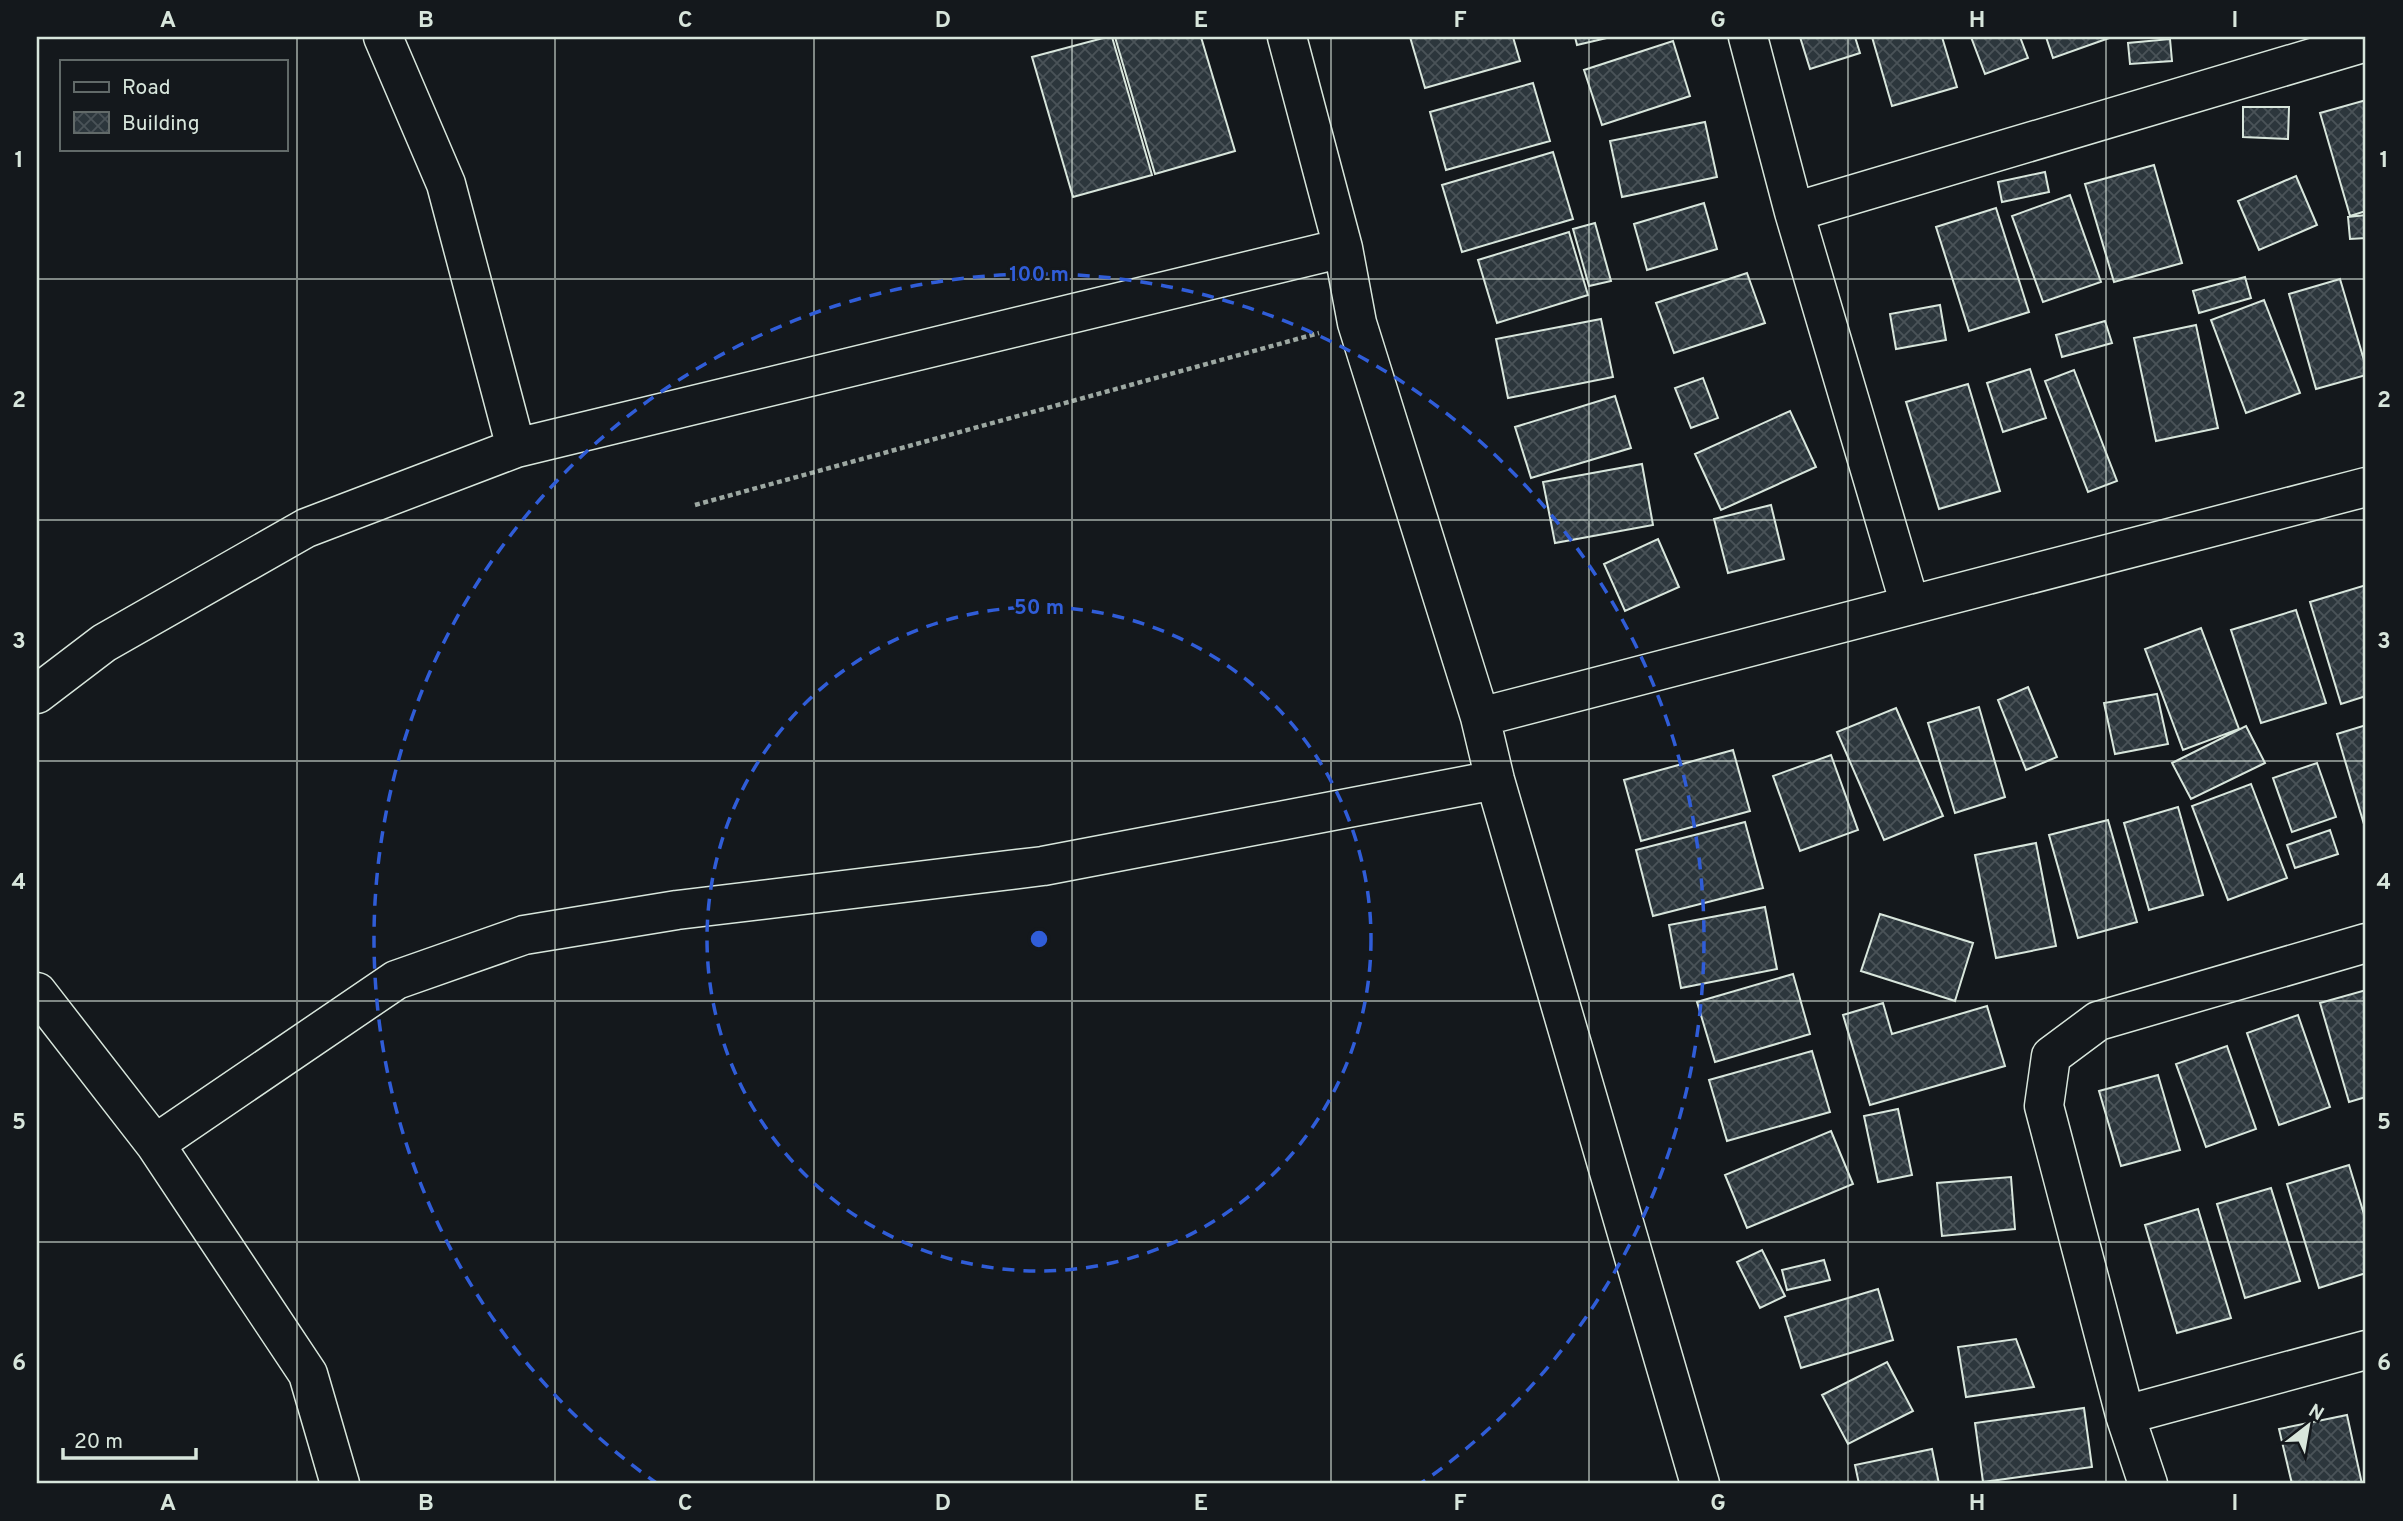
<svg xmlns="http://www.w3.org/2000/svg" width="2403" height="1521" viewBox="0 0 2403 1521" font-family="Overpass,sans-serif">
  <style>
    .building { fill: url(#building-cross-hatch); stroke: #d8e6dc; stroke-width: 2 }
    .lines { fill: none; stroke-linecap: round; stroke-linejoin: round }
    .street-casing { stroke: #d8e6dc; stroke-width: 41 }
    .path { stroke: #9da8a2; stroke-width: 4.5; stroke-dasharray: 5 3.5; stroke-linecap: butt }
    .street { stroke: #14181c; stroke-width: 38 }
    .grid { fill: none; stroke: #d8e6dc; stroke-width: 2; stroke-opacity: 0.55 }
    .ring { fill: none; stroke: #305dd8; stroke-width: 3.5; stroke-dasharray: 12 9 }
    .centre { fill: #305dd8; stroke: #14181c; stroke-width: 3.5 }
    .ring-label { font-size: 21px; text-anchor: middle; font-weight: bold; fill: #305dd8; stroke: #14181c; stroke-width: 5; stroke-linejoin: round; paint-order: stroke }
    .neatline { fill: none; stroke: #d8e6dc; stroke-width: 2.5 }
    .grid-label { font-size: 23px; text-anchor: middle; font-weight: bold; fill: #d8e6dc }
  </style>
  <defs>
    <pattern id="building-cross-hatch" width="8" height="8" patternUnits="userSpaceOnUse" patternTransform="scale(1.75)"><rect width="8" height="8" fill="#2c363c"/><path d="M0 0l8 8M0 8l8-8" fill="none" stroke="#4a5358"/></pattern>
  </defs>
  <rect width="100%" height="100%" fill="#14181c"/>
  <!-- building -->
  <path class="building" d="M1107,37H1112L1152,175L1073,197L1032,57Z
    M1115,37H1201L1235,151L1155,174Z
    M1410,37H1513L1520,61L1425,88Z
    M1575,37H1611L1577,45Z
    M1800,37H1855L1860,53L1810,69Z
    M1872,37H1942L1957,87L1892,106Z
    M1971,37H2020L2028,58L1985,74Z
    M2046,37H2112L2053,58Z
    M2170,39L2172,61L2130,64L2128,43Z
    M1673,41L1690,96L1602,125L1584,70Z
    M1533,83L1550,141L1446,170L1430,112Z
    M2366,100V211L2350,216L2320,113Z
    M2243,107H2289L2288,139L2243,137Z
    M1705,122L1717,177L1622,197L1610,141Z
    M1553,152L1573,219L1462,252L1442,185Z
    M2154,165L2182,263L2114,282L2085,184Z
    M2045,172L2049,192L2002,202L1998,182Z
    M2296,176L2317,225L2259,250L2238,201Z
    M2070,195L2101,282L2043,302L2012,216Z
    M1704,203L1717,249L1647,270L1634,224Z
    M1996,208L2029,312L1969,331L1936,227Z
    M2366,215V238L2350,239L2348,217Z
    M1595,223L1611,281L1589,286L1573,229Z
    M1569,232L1588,295L1497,323L1478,260Z
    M1747,273L1765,323L1674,353L1656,303Z
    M2245,277L2251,298L2199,313L2193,291Z
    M2340,279L2366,367V375L2316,389L2289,294Z
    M2264,300L2300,393L2246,413L2211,320Z
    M1940,305L1946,340L1896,349L1890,314Z
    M1601,319L1613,377L1508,398L1496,339Z
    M2105,321L2112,343L2062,357L2056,335Z
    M2196,325L2218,428L2156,441L2134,338Z
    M2030,369L2046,418L2003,432L1987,383Z
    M2074,370L2117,481L2088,492L2045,381Z
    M1703,378L1718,418L1691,428L1675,388Z
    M1968,384L2000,491L1939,509L1906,402Z
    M1615,396L1631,448L1531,478L1515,427Z
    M1790,411L1816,467L1721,510L1695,454Z
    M1642,464L1653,525L1555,543L1543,482Z
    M1771,505L1784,559L1728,573L1714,519Z
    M1658,539L1679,587L1625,611L1604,564Z
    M2366,585V696L2341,704L2310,602Z
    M2296,610L2326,703L2261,723L2231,630Z
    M2201,628L2239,729L2183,750L2145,649Z
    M2028,687L2057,757L2026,770L1998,700Z
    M2157,694L2168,744L2115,754L2104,703Z
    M1979,707L2005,797L1955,813L1928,723Z
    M1896,708L1943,816L1884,840L1837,732Z
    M2366,725V831L2337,734Z
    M2246,726L2265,763L2191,799L2172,763Z
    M1733,750L1750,811L1641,841L1624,780Z
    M1831,755L1858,830L1800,851L1773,776Z
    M2317,763L2336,817L2292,832L2273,778Z
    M2251,784L2287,878L2228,900L2192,806Z
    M2178,807L2203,895L2149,910L2124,823Z
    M2108,820L2137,922L2078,938L2049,835Z
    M1745,822L1763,888L1653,916L1636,850Z
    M2330,830L2338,854L2295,868L2287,845Z
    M2036,843L2056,946L1996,958L1975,855Z
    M1765,907L1777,969L1681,988L1669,925Z
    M1880,914L1973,943L1955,1001L1861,971Z
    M1793,974L1810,1034L1715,1062L1697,1002Z
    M2366,990V1097L2349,1102L2320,1003Z
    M1883,1003L1892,1034L1987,1006L2005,1066L1870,1105L1843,1015Z
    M2298,1015L2330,1107L2279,1125L2247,1033Z
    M2227,1046L2256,1129L2206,1147L2176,1064Z
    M1812,1051L1830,1112L1727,1141L1709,1080Z
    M2158,1075L2180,1150L2121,1166L2099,1091Z
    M1898,1109L1912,1175L1878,1182L1864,1116Z
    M1831,1131L1853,1184L1747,1228L1725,1175Z
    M2349,1165L2366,1221V1273L2319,1288L2287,1184Z
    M2011,1177L2015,1229L1942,1236L1937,1183Z
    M2271,1188L2300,1281L2245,1298L2217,1204Z
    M2198,1209L2231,1318L2177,1333L2145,1225Z
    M1762,1250L1785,1296L1760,1308L1737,1262Z
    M1824,1260L1830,1280L1787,1290L1782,1270Z
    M1878,1289L1893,1340L1801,1368L1785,1317Z
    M2016,1339L2034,1387L1966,1397L1958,1347Z
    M1887,1362L1913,1411L1848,1444L1822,1395Z
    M2084,1408L2092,1467L1983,1482L1975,1423Z
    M2347,1415L2362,1484H2292L2279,1429Z
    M1932,1449L1939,1484H1859L1855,1465Z"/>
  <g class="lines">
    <!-- street casing -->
    <g class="street-casing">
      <path id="street" d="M383,37L446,184L516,448L1343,248
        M1287,37L1343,248L1357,323L1480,717L1495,780L1700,1484
        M1748,37L1794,212L1910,605
        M1794,212L2366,42
        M37,694L104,643L306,528L516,448
        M1480,717L2366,487
        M37,992L155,1144L308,1374L340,1484
        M155,1144L396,980L524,935L677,910L1043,866L1495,780
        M2125,1415L2366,1350
        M2148,1484L2125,1415L2044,1106L2051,1056L2098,1021L2366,943"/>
    </g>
    <!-- path -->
    <path class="path" d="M695,505L1319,333"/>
    <!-- street -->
    <use href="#street" class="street"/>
  </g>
  <!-- grid -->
  <path class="grid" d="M297,37V1484M555,37V1484M814,37V1484M1072,37V1484M1331,37V1484M1589,37V1484M1848,37V1484M2106,37V1484M37,279H2366M37,520H2366M37,761H2366M37,1001H2366M37,1242H2366"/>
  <!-- distance rings -->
  <g class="ring">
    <circle cx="1039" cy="939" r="332"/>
    <path d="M658 1484A665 665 0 1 1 1420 1484"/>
  </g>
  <circle cx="1039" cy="939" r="10" class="centre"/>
  <g class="ring-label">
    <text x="1039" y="281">100 m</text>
    <text x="1039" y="614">50 m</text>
  </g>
  <!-- border -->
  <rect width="2403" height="1521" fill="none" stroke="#14181c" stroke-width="77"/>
  <!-- legend -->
  <rect x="60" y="60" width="228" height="91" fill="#14181c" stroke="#626a69" stroke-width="2"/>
  <rect x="74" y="82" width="35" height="10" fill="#14181c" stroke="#626a69" stroke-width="2"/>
  <text x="122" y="94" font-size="21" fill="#d8e6dc">Road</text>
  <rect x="74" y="112" width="35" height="21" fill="url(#building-cross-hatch)" stroke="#626a69" stroke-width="2"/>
  <text x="122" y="130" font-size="21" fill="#d8e6dc">Building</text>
  <!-- north arrow -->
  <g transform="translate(2308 1426) rotate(31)" stroke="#14181c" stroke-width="5" paint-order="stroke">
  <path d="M0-5L12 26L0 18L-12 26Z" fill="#d8e6dc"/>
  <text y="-10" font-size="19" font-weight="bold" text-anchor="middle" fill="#d8e6dc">N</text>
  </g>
  <!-- scale -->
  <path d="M63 1448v10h133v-10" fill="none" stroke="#d8e6dc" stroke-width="3.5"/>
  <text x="74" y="1448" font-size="21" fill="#d8e6dc" stroke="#14181c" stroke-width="5" paint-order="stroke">20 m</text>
  <rect x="38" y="38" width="2326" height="1444" class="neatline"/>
  <g class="grid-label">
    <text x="168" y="27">A</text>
    <text x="426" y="27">B</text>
    <text x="685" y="27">C</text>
    <text x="943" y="27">D</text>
    <text x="1201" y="27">E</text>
    <text x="1460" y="27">F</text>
    <text x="1718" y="27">G</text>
    <text x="1977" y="27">H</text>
    <text x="2235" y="27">I</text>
    <text x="19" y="167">1</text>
    <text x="2384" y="167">1</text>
    <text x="19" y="407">2</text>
    <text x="2384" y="407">2</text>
    <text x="19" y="648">3</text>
    <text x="2384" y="648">3</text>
    <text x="19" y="889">4</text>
    <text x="2384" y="889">4</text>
    <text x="19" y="1129">5</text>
    <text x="2384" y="1129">5</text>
    <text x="19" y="1370">6</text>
    <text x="2384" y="1370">6</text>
    <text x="168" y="1510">A</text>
    <text x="426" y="1510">B</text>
    <text x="685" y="1510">C</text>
    <text x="943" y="1510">D</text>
    <text x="1201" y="1510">E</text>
    <text x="1460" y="1510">F</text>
    <text x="1718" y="1510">G</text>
    <text x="1977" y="1510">H</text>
    <text x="2235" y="1510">I</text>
  </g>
</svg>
